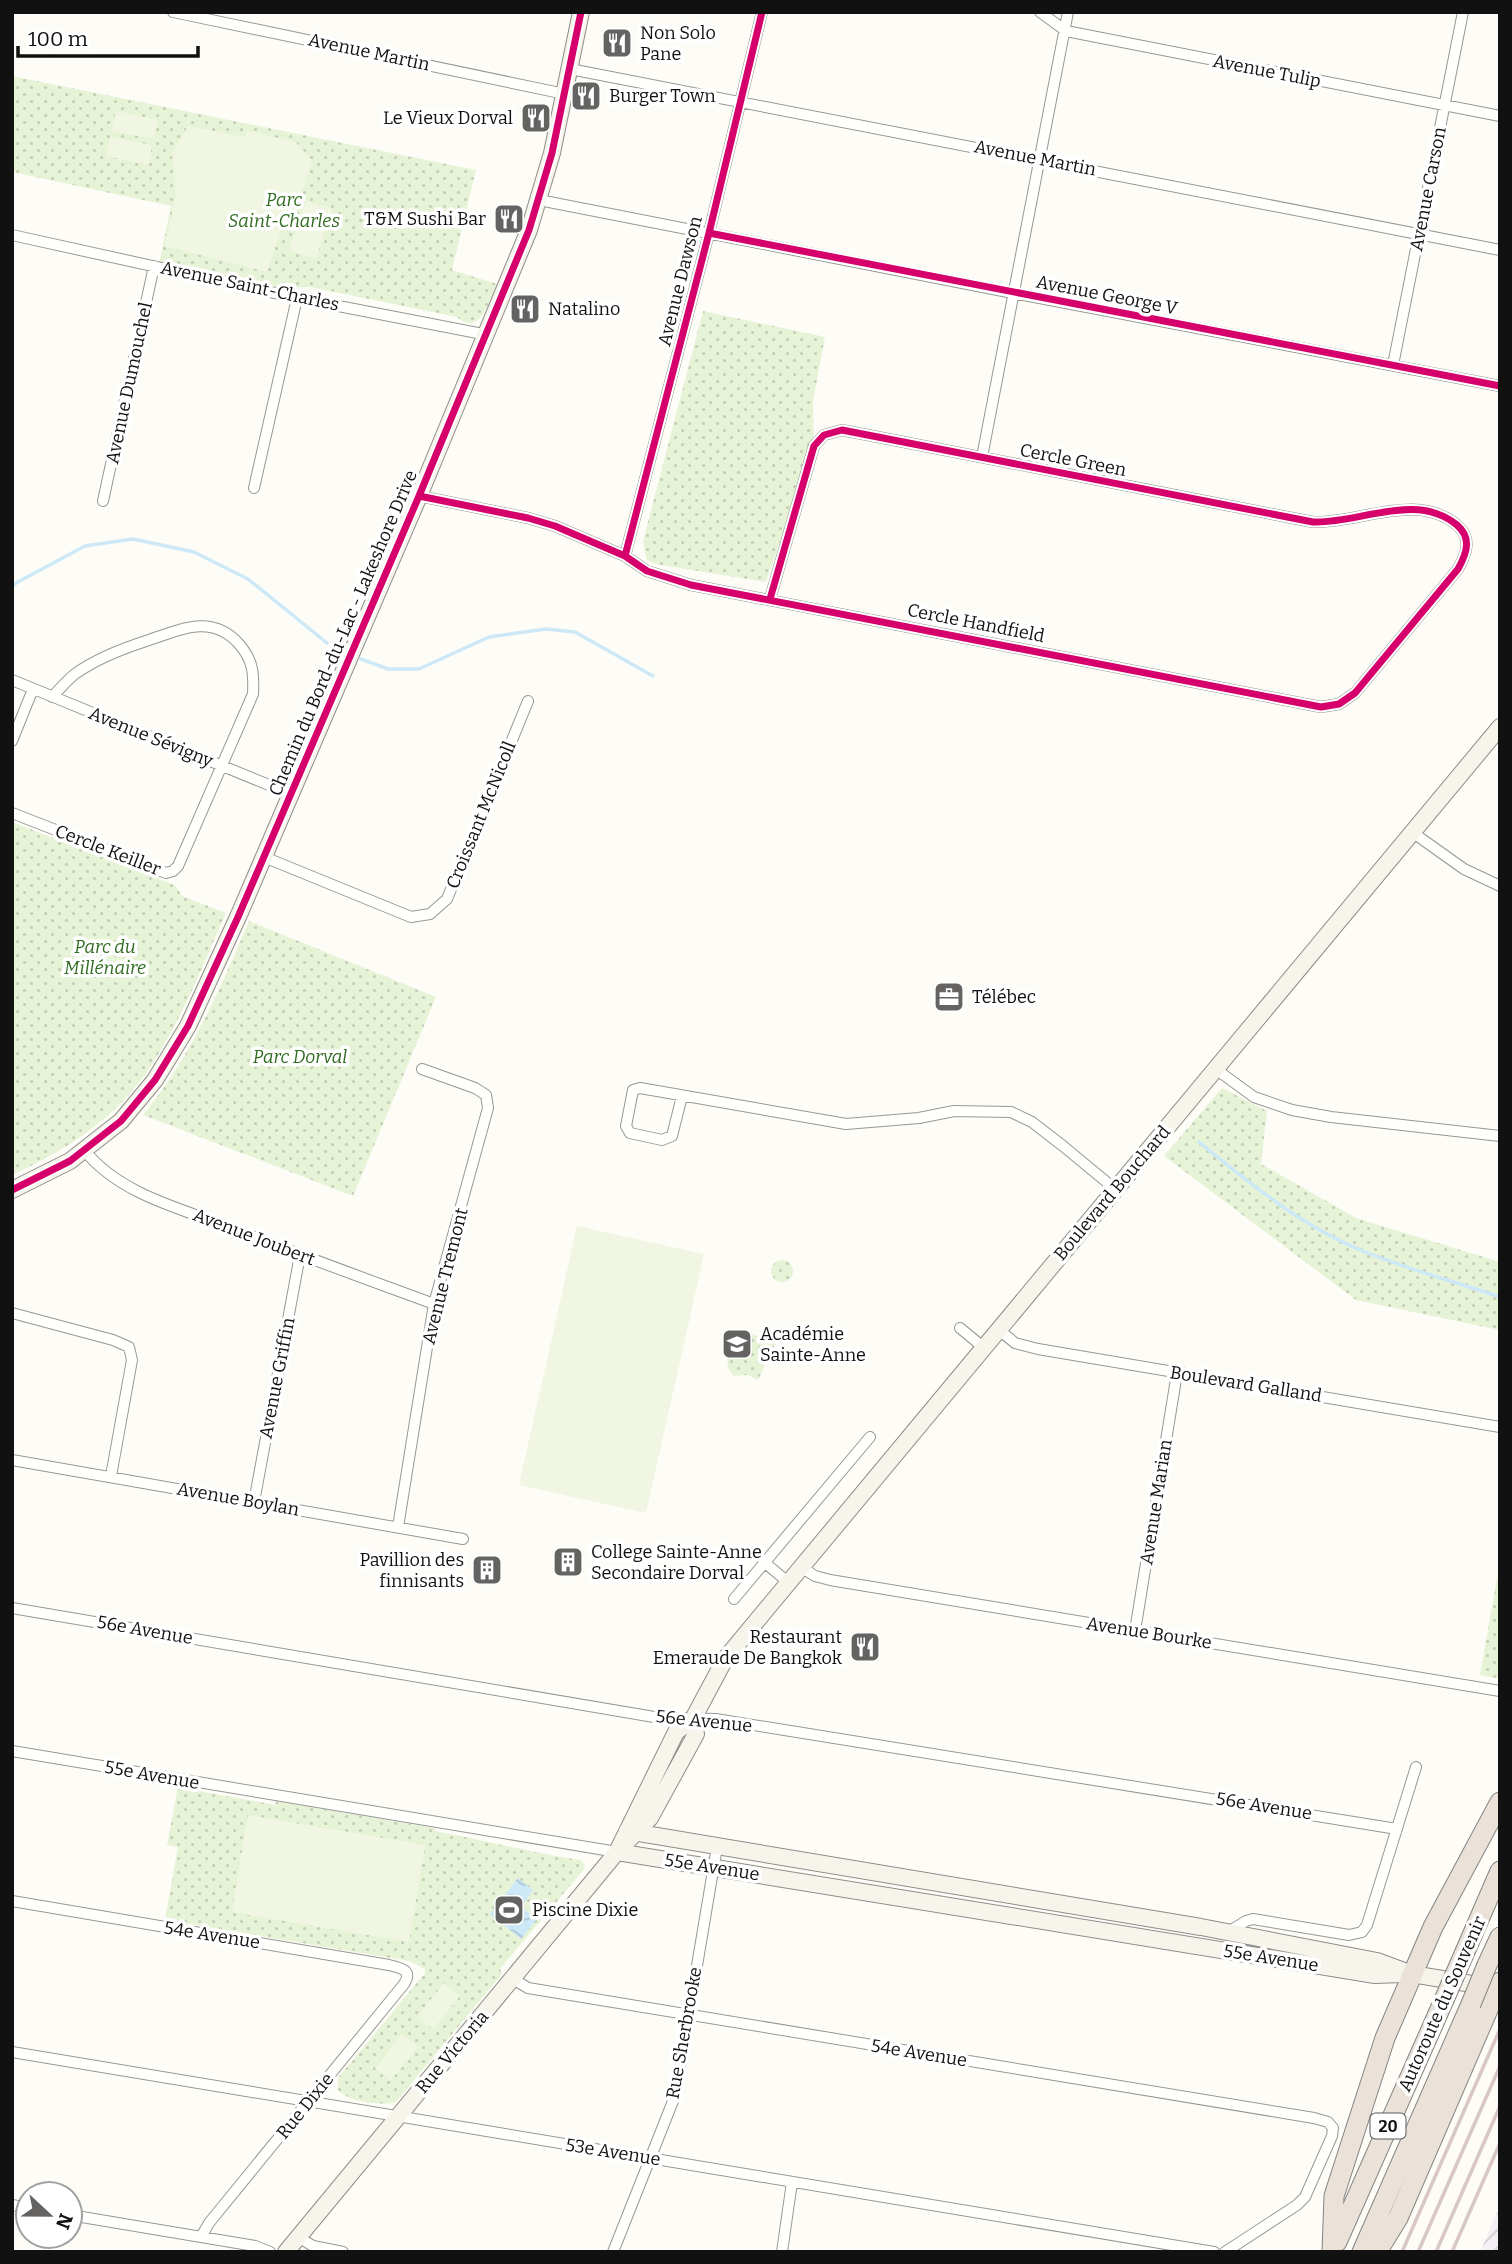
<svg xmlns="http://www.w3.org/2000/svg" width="1512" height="2264" viewBox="0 0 1512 2264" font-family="Bitter,serif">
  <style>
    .industrial { fill: url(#industrial-furrows) }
    .park { fill: url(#park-dots) }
    .pitch { fill: #f0f6e1 }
    .water { fill: url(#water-waves) }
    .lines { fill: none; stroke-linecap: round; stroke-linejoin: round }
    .stream { stroke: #cde8f7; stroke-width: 3.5 }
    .street-casing { stroke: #979795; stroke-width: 12 }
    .secondary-casing { stroke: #8e8d8b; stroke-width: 18 }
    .highway-casing { stroke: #858482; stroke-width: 21 }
    .street { stroke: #fffffe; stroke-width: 10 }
    .secondary { stroke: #f6f4eb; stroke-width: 16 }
    .highway { stroke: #eae1d8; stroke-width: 19 }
    .rail { stroke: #d9c6c7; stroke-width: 3.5 }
    .highway-bridge-casing { stroke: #858482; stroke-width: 21; stroke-linecap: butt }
    .highway-bridge { stroke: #eae1d8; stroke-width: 19 }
    .cycleway-casing { stroke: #fff; stroke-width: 11 }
    .cycleway { stroke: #d6006c; stroke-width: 7 }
    .labels { text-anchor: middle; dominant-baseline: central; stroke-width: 7; stroke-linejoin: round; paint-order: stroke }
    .shield { fill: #fff; stroke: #585858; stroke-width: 2 }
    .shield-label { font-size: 16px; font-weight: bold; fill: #111 }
    .poi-label { font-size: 18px; fill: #111; stroke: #fff; text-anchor: start }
    .street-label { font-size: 18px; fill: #111; stroke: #fff }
    .park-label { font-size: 18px; font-style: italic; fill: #2f6b1f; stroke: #fff }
  </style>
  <defs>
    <pattern id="industrial-furrows" width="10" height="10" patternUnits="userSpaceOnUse" patternTransform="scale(1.75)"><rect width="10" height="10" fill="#f5f0f3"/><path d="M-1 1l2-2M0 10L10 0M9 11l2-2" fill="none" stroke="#d1cdcf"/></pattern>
    <pattern id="park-dots" width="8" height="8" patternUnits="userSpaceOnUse" patternTransform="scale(1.75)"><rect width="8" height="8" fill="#e7f3d7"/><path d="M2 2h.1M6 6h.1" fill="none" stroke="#c5cfb8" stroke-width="1.8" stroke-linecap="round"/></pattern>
    <pattern id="water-waves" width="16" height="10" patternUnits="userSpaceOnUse" patternTransform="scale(1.75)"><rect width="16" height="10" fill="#cde8f7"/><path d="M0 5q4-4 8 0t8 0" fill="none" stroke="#afc6d3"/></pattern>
  </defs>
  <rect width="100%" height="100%" fill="#fdfcf7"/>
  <!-- industrial -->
  <path class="industrial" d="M1500,2206V2252H1480Z"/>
  <!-- park -->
  <path class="park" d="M12,76L476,170L452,270L497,284C490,300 479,338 457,317L310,287L277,288L159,264L171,206L12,172Z
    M703,311L825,337L813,401L814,446L766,582L655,564L646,559L643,541Z
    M12,822L172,884L176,886L182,896L226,913C201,969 178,1030 141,1080C108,1124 60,1153 12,1175Z
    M249,921L436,997L353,1196L143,1115C191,1057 220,989 249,921Z
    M1222,1088L1267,1111L1261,1164L1356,1218L1500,1262V1330L1356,1300L1164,1156Z
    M771 1271a11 11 0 1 1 22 0a11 11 0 1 1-22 0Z
    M742,1332L777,1341L758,1380L748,1375L734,1376C719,1362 733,1345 742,1332Z
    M1500,1561V1679L1480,1675Z
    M178,1787L275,1805L276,1801L435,1828V1831C484,1840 531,1853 580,1860L583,1862L585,1868L500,1969L502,1974L396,2102C382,2106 348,2102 338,2090V2078L425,1973V1969L409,1961L165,1920L178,1847L167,1845Z"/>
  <!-- pitch -->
  <path class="pitch" d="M116,111L158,120L154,139L112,131Z
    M188,126L245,137L247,131L296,142L312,161L296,212L287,210L267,272L165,246L176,194L172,154Z
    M110,137L152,145L149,165L106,156Z
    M306,201L332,209L316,259L289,250Z
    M577,1226L704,1254L646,1513L519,1485Z
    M248,1815L425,1845L409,1942L232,1912Z
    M444,1983L460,1996L433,2029L417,2017Z
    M402,2034L418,2047L391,2080L375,2068Z"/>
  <!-- water -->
  <path class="water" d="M518,1878L533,1890L521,1907L537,1919L521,1939L490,1914Z"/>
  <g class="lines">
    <!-- stream -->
    <path class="stream" d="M12,587L16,583L85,546L133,539L194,552L248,579L327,643
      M361,659L388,669H419L489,637L546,629L575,632L653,676
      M1199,1142C1248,1182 1299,1224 1358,1249C1403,1268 1453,1281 1500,1297"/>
    <!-- street casing -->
    <g class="street-casing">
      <path id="street" d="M173,12L565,94
        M1040,12L1066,31L1500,116
        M570,69L1500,250
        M539,200L1013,293L1500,386
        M12,235L297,298L488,335
        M1393,365L1463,12
        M982,457L1068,12
        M254,488L297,298
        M419,496L528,518L555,526L625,556L647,571L691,585L1321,707L1339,704L1355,693L1458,569C1467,553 1472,538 1457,525C1416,491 1359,524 1313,522L842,430L824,435L814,446L770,599
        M103,501L154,266
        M625,556L709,233L762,12
        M12,680L291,794
        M12,741L33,689
        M12,813L166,873L173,871L178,866L253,694C254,673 253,660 239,644C212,614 182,629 149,640C124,648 97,658 75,674C67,680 60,689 52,697
        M1412,832L1464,869L1500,886
        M264,857L411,917L430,914L447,899L528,701
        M1217,1070L1254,1097L1292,1110L1331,1117L1500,1136
        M682,1096L672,1136L662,1140L630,1133L626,1126L633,1090L640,1088L846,1124L919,1118L954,1111L1011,1112L1032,1122L1063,1146L1115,1189
        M85,1151C120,1194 179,1208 229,1227C297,1254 366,1279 434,1304
        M12,1313L113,1340L129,1347L132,1360L111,1476
        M960,1328L983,1347
        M998,1329L1015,1343L1038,1349L1500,1427
        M12,1460L463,1539
        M254,1502L300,1255
        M398,1527L434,1304L488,1108L486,1095L475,1088L422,1069
        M764,1562L788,1582
        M801,1567L815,1576L830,1580L1500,1691
        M734,1599L870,1437
        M12,1608L660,1718L716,1719L1397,1829
        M1135,1631L1177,1373
        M12,1751L617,1852
        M12,1901L389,1965C401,1968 413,1970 404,1984L209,2223L201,2237
        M1228,1932L1246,1921L1253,1919L1349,1935L1362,1932L1367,1925L1416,1767
        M513,1979L528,1988L1314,2118L1328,2122L1333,2128L1332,2136L1305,2197L1297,2205L1225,2252
        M12,2052L1214,2252
        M12,2205L28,2208
        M70,2215L255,2246L270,2252
        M298,2237L313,2246L343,2252
        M613,2252L675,2096L717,1847
        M782,2252L792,2182"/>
    </g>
    <!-- secondary casing -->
    <g class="secondary-casing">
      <path id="secondary" d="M12,1190L70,1161L121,1121L155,1080L188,1026L238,917L419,496L529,230L552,153L581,12
        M627,1831L1201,1927L1377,1961L1412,1974L1490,1987
        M617,1852L676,1732L693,1719L725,1659L1500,727
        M617,1852L1375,1975L1403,1974
        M286,2252L617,1852L650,1818L696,1734L693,1719"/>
    </g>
    <!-- highway casing -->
    <g class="highway-casing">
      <path id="highway" d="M1461,1961L1500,1871
        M1487,1965L1500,1937
        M1337,2242L1444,2000
        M1332,2252L1334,2196L1385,2038L1433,1927L1500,1802
        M1362,2252L1471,2004
        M1377,2252L1398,2218L1500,1982"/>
    </g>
    <!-- street -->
    <use href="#street" class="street"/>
    <!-- secondary -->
    <use href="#secondary" class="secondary"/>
    <!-- highway -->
    <use href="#highway" class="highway"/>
    <!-- rail -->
    <path class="rail" d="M1402,2252L1500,2029
      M1418,2252L1500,2066
      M1436,2252L1500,2106
      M1452,2252L1500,2143"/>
    <!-- highway-bridge casing -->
    <g class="highway-bridge-casing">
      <path id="highway-bridge" d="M1444,2000L1461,1961
        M1471,2004L1487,1965"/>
    </g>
    <!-- highway-bridge -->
    <use href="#highway-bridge" class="highway-bridge"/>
    <!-- cycleway casing -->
    <g class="cycleway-casing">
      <path id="cycleway" d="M709,233L1500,386
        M419,496L528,518L555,526L625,556L647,571L691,585L1321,707L1339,704L1355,693L1458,569C1467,553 1472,538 1457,525C1416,491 1359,524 1313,522L842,430L824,435L814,446L770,599
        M625,556L709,233L762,12
        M12,1190L70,1161L121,1121L155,1080L188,1026L238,917L419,496L529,230L552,153L581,12"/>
    </g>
    <!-- cycleway -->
    <use href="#cycleway" class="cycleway"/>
  </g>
  <!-- icons -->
  <defs>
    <g id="restaurant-square" transform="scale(1.575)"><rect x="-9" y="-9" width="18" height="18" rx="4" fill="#646362" stroke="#fff"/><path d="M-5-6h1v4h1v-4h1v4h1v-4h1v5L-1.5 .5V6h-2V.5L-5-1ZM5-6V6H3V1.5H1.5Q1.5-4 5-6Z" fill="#fff"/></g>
    <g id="office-square" transform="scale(1.575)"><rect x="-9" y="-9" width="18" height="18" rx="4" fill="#646362" stroke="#fff"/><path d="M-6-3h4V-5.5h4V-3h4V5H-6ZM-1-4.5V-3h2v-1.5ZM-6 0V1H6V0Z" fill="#fff"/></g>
    <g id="school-square" transform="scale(1.575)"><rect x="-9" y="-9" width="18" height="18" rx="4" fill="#646362" stroke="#fff"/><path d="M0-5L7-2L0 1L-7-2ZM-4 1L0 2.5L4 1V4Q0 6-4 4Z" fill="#fff"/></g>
    <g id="building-square" transform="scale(1.575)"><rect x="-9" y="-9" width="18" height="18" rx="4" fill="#646362" stroke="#fff"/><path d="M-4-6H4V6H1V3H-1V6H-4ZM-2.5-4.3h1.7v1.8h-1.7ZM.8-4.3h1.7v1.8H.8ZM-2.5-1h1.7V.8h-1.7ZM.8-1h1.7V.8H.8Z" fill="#fff"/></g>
    <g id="stadium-square" transform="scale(1.575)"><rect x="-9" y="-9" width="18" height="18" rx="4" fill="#646362" stroke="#fff"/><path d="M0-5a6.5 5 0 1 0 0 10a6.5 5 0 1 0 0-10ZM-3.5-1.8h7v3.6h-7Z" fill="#fff"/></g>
  </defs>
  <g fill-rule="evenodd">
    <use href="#restaurant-square" x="617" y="43"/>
    <use href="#restaurant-square" x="586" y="96"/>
    <use href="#restaurant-square" x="536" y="118"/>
    <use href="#restaurant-square" x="509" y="219"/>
    <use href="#restaurant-square" x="525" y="309"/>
    <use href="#office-square" x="949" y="997"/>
    <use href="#school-square" x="737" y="1344"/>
    <use href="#building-square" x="568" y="1562"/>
    <use href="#building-square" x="487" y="1570"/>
    <use href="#restaurant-square" x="865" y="1647"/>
    <use href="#stadium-square" x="509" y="1910"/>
  </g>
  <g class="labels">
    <!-- shield labels -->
    <rect class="shield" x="1370.5" y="2113.5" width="35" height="25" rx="5"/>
    <g class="shield-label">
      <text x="1388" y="2126">20</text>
    </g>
    <!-- poi labels -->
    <g class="poi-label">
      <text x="640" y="33">Non Solo<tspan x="640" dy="21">Pane</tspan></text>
      <text x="609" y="96">Burger Town</text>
      <text x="513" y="118" text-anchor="end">Le Vieux Dorval</text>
      <text x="486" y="219" text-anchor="end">T&amp;M Sushi Bar</text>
      <text x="548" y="309">Natalino</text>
      <text x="972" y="997">Télébec</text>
      <text x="760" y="1334">Académie<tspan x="760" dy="21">Sainte-Anne</tspan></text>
      <text x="591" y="1552">College Sainte-Anne<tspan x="591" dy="21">Secondaire Dorval</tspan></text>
      <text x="464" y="1560" text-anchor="end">Pavillion des<tspan x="464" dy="21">finnisants</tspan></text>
      <text x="842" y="1637" text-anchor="end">Restaurant<tspan x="842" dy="21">Emeraude De Bangkok</tspan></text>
      <text x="532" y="1910">Piscine Dixie</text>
    </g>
    <!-- street labels -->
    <g class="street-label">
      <text transform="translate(369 52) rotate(12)">Avenue Martin</text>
      <text transform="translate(1267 71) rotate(11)">Avenue Tulip</text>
      <text transform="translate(1035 158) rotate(11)">Avenue Martin</text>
      <text transform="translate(1428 189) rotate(-79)">Avenue Carson</text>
      <text transform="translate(680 281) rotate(-76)">Avenue Dawson</text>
      <text transform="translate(250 286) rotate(12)">Avenue Saint-Charles</text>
      <text transform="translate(1107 295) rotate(11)">Avenue George V</text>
      <text transform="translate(129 383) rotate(-78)">Avenue Dumouchel</text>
      <text transform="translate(1073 460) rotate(11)">Cercle Green</text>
      <text transform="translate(976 623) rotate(11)">Cercle Handfield</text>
      <text transform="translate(343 633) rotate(-67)">Chemin du Bord-du-Lac - Lakeshore Drive</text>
      <text transform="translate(151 737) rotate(22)">Avenue Sévigny</text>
      <text transform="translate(481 815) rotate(-68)">Croissant McNicoll</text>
      <text transform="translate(108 850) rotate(21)">Cercle Keiller</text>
      <text transform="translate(1112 1193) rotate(-50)">Boulevard Bouchard</text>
      <text transform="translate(254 1237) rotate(21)">Avenue Joubert</text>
      <text transform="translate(445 1276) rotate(-76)">Avenue Tremont</text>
      <text transform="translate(277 1378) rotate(-79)">Avenue Griffin</text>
      <text transform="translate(1246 1384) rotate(9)">Boulevard Galland</text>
      <text transform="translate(238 1499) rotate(10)">Avenue Boylan</text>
      <text transform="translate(1156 1502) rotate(-81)">Avenue Marian</text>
      <text transform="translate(145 1630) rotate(10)">56e Avenue</text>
      <text transform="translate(1149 1633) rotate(9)">Avenue Bourke</text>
      <text transform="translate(704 1721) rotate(6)">56e Avenue</text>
      <text transform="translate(152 1775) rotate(10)">55e Avenue</text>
      <text transform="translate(1264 1806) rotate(9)">56e Avenue</text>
      <text transform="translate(712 1867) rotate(9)">55e Avenue</text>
      <text transform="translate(212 1935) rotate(9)">54e Avenue</text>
      <text transform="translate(1271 1958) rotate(9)">55e Avenue</text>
      <text transform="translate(1442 2004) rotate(-66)">Autoroute du Souvenir</text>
      <text transform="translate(684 2033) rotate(-80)">Rue Sherbrooke</text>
      <text transform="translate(452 2052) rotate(-50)">Rue Victoria</text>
      <text transform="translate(919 2053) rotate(9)">54e Avenue</text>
      <text transform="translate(305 2106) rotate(-51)">Rue Dixie</text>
      <text transform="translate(613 2152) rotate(9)">53e Avenue</text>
    </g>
    <!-- park labels -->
    <g class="park-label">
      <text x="284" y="200">Parc<tspan x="284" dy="21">Saint-Charles</tspan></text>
      <text x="105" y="947">Parc du<tspan x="105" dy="21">Millénaire</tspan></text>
      <text x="300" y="1057">Parc Dorval</text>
    </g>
  </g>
  <!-- border -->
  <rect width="1512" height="2264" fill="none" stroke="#111111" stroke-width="28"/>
  <!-- north arrow -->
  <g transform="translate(49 2215) rotate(112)"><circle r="33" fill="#ffffff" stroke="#a0a0a0" stroke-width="2"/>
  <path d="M0-5L12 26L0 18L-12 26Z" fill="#646362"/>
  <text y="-10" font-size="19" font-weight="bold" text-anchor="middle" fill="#111111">N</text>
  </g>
  <!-- scale -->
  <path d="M18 46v10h180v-10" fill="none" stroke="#111111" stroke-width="3.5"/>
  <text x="28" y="46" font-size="21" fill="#111111" stroke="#ffffff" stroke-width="5" paint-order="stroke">100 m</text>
</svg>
